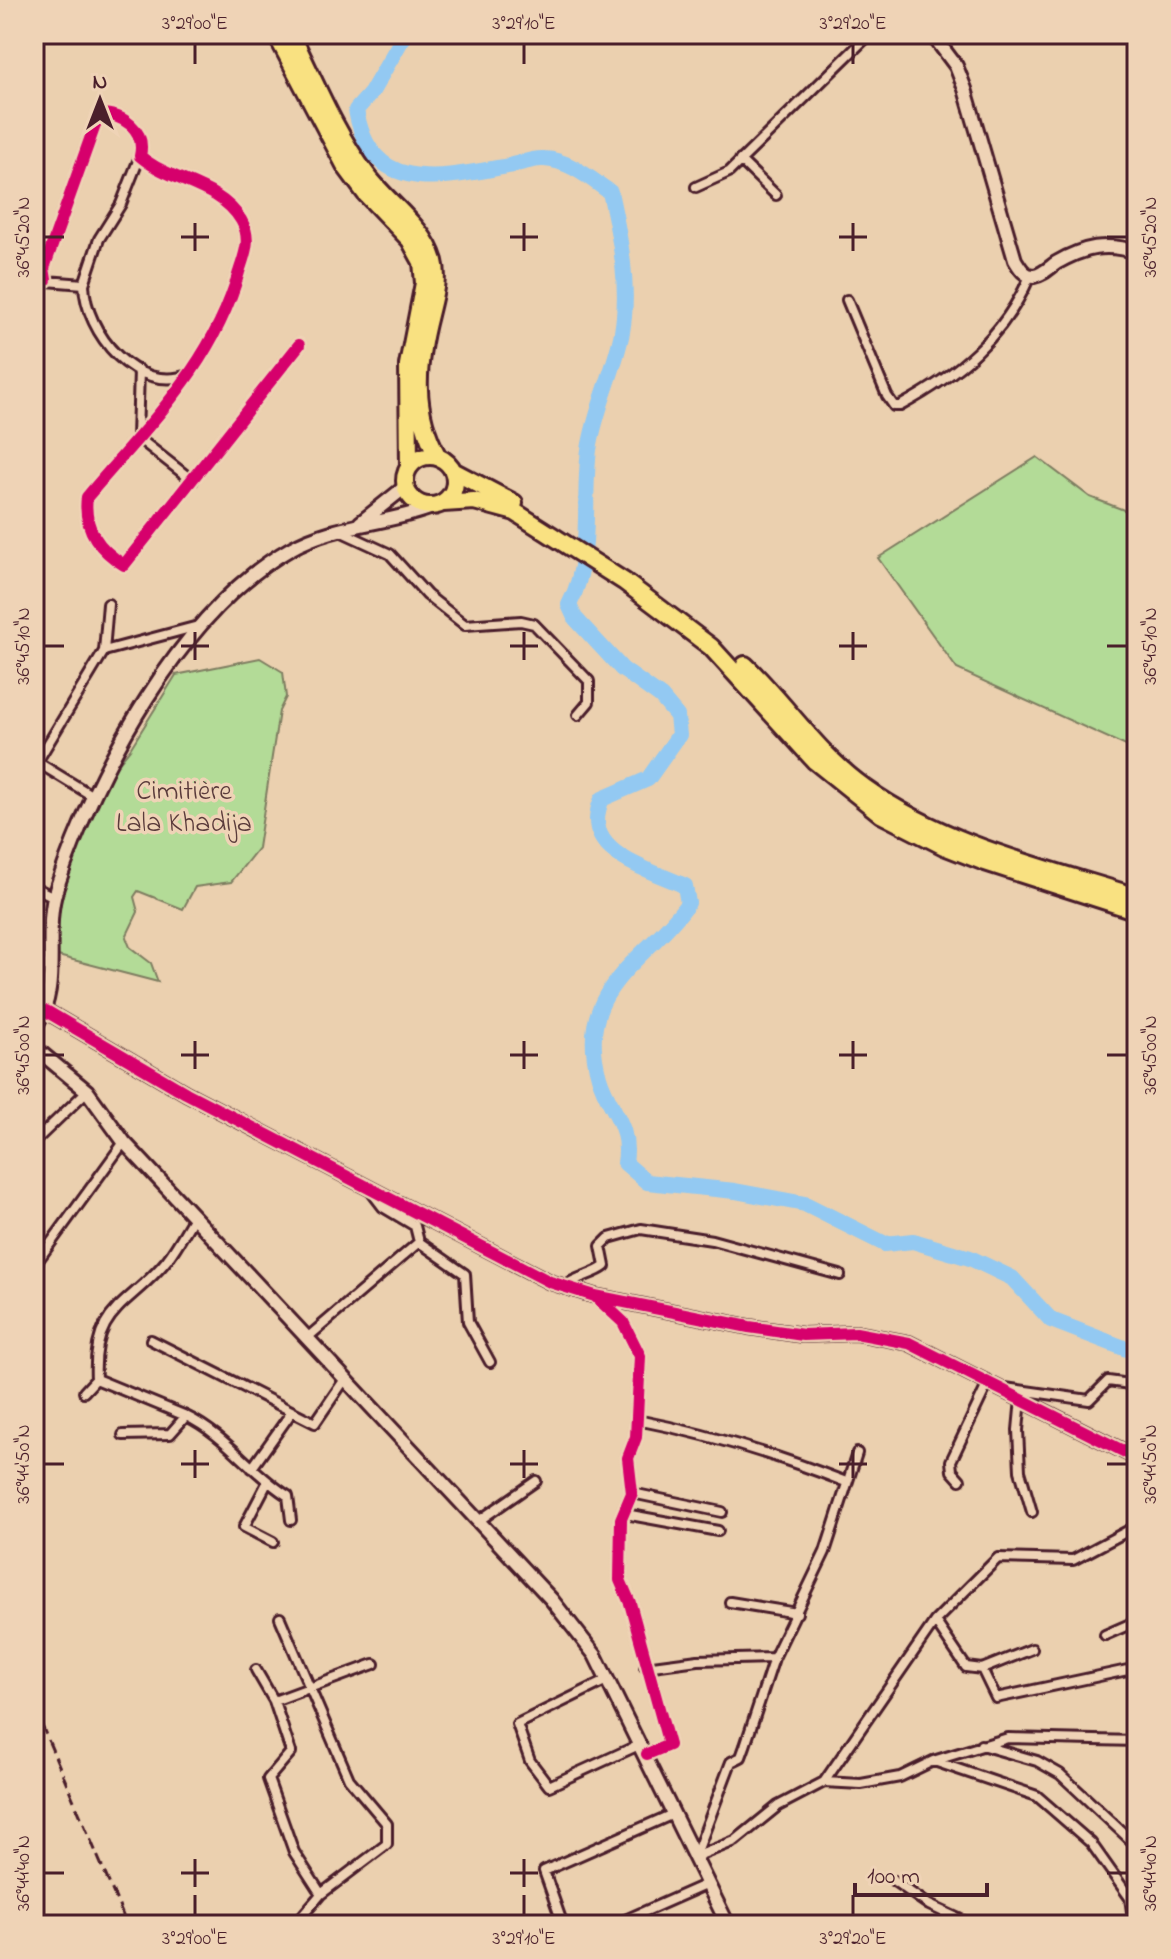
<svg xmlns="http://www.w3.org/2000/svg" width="1171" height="1959" viewBox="0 0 1171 1959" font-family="'Indie Flower',sans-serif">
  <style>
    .green { fill: #b3db97; stroke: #7e7d61; stroke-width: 2 }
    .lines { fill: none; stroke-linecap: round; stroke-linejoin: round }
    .river { stroke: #93c9f2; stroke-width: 16 }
    .street-casing { stroke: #4a1f2b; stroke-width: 14 }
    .secondary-casing { stroke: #4a1f2b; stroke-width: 18 }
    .highway-casing { stroke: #4a1f2b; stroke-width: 22 }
    .street { stroke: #efd3b6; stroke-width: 8 }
    .secondary { stroke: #efd3b6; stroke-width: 12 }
    .highway { stroke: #f9e181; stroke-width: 16 }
    .rail { stroke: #4a1f2b; stroke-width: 3; stroke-dasharray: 12 6; stroke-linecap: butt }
    .cycleway-casing { stroke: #efd3b6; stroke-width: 17 }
    .cycleway { stroke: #d6006c; stroke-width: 12 }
    .ticks { fill: none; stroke: #4a1f2b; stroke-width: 3 }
    .labels { text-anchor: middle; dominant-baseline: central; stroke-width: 7; stroke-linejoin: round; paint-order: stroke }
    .park-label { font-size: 28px; fill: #5a3b3b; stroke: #efd3b6 }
    .neatline { fill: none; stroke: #4a1f2b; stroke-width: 3 }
    .ticks-label { font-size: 20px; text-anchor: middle; fill: #4a1f2b }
  </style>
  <rect width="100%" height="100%" fill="#ebd0af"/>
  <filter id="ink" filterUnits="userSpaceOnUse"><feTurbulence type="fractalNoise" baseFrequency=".0125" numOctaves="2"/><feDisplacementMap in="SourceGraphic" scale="16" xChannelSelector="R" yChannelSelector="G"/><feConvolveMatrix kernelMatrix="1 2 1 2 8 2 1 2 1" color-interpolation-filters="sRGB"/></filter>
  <g filter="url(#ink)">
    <!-- green -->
    <path class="green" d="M1037,457L1090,497L1137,515V751L957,669L878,558Z
      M260,658L283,672L286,697L279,711L258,848L231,882L195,887L183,909L138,891L134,897L138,912L126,937L130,947L151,963L158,982L54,955L60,886L101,785L130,749L176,675Z"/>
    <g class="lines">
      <!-- river -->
      <path class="river" d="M405,34L371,93L356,110C371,197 442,178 508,166C519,164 533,158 544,159C569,160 591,179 610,192C620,237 630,285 622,332C615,370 595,409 589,450C582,502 594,557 569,605L575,618L622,669L661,697L677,716L679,735L648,779L602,799C578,853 647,868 685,886L688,903C647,962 573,987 599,1077C609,1111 631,1123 625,1163L647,1182L735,1191L805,1204L885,1244L913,1241L970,1258L1012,1278L1051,1320L1137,1353"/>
      <!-- street casing -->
      <g class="street-casing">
        <path id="street" d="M740,160L776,195
          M696,187L729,172L870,34
          M34,280L84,284C85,333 137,396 190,374
          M46,280L44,268L99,114C123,114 146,129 140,156C171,183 218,183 241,220C252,239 245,253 239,272C212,367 148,424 87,497C83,528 98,549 124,565L299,345
          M84,284L99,239L121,204L140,156
          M847,300L887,396L894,406H900C957,375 1004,337 1030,276
          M139,370L137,437L193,481
          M340,531L390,554L427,595L465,625L521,621L534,624L589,681V702L578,715
          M104,651L108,604
          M37,762L91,795
          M34,767L104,651L202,625
          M34,887L54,897
          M34,959L51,969
          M34,1142L87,1091
          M419,1242L465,1274L468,1322L490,1362
          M34,1266L124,1142
          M564,1286C578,1276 596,1274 605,1266L601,1246L609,1238L641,1229L712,1240L840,1275
          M595,1297L623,1322L640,1356L636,1437L628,1458L632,1493L621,1519L620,1580L630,1603L669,1745L647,1754
          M307,1338L419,1242L415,1226L383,1207L370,1190
          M151,1340L315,1423L345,1379
          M96,1379C92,1307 129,1307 167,1260C177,1247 185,1232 194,1217
          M1005,1388L1089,1400L1108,1381L1137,1385
          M84,1392L96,1379L186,1416
          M1021,1399L1018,1430L1020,1471L1032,1512
          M637,1420C709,1434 777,1455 846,1482
          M123,1435L170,1434L186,1416C226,1435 251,1473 288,1496L291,1520
          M252,1468L291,1413
          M960,1480L952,1471L951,1461L989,1381
          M267,1483L244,1527L273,1542
          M632,1493L722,1512
          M625,1514L718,1531
          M477,1522L536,1481
          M730,1602L797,1613
          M280,1618L349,1779L387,1824V1844L321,1894L297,1922L299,1925
          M935,1621L966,1667L982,1669L996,1698L1137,1668
          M1105,1635L1137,1621
          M645,1667L698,1660L774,1658
          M982,1669L1032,1649
          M256,1670L274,1701L291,1752L268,1779L294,1852L321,1894
          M607,1680L517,1724L530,1761L549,1786L641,1744
          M274,1701L374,1664
          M981,1745L1037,1761L1060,1774L1137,1846
          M934,1761L1037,1796L1091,1843L1130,1898L1133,1919L1126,1925
          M824,1782L935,1621L998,1558L1073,1560L1137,1526
          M695,1857L735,1841L778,1806L824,1782L861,1784L900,1777L933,1761L1008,1738L1137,1741
          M695,1857L731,1762L741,1757L745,1746L774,1658L825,1552L857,1453
          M894,1881L929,1905L972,1925
          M563,1925L544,1871L673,1814
          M614,1925L707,1884"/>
      </g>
      <!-- secondary casing -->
      <g class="secondary-casing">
        <path id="secondary" d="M932,34L956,66L965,89L1015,260C1020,268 1024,276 1034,276C1042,275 1049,268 1056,263C1084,247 1106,242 1137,252
          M360,523L405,487
          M46,1011L186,1093L550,1282L595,1296L749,1327L803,1335L856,1333L909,1343L1137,1458
          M34,1028C64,986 41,934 57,887C95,772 181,611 290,549C335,523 388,525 435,506
          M34,1047L87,1091L124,1142L551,1599L595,1655L728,1925"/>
      </g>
      <!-- highway casing -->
      <g class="highway-casing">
        <path id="highway" d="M276,34L346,167L366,194L410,240L422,262L424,283L408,365L409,467
          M291,34C314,80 335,133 366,174C387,203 424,226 434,261C439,279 433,298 429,315C416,366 412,410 438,457
          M405 481a25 25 0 1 1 50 0a25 25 0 1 1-50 0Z
          M453,471L514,503
          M443,503L474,501L515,512L625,582L711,647L815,761L881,814L944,846L985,862L1137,911
          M745,665C786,704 818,755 865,788C944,845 1045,868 1137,897"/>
      </g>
      <!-- street -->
      <use href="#street" class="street"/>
      <!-- secondary -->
      <use href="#secondary" class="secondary"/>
      <!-- highway -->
      <use href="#highway" class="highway"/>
      <!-- rail -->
      <path class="rail" d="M34,1707L127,1925"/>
      <!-- cycleway casing -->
      <g class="cycleway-casing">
        <path id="cycleway" d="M46,280L44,268L99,114C123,114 146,129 140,156C171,183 218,183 241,220C252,239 245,253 239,272C212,367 148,424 87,497C83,528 98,549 124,565L299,345
          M46,1011L186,1093L550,1282L595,1296L749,1327L803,1335L856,1333L909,1343L1137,1458
          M595,1296L623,1322L640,1356L636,1437L628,1458L632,1493L621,1519L620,1580L630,1603L669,1745L647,1754"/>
      </g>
      <!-- cycleway -->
      <use href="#cycleway" class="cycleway"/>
    </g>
  </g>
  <!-- ticks -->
  <path class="ticks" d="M195,44V64M524,44V64M853,44V64M195,223V251M524,223V251M853,223V251M44,237H64M181,237H209M510,237H538M839,237H867M1107,237H1127M195,632V660M524,632V660M853,632V660M44,646H64M181,646H209M510,646H538M839,646H867M1107,646H1127M195,1041V1069M524,1041V1069M853,1041V1069M44,1055H64M181,1055H209M510,1055H538M839,1055H867M1107,1055H1127M195,1450V1478M524,1450V1478M853,1450V1478M44,1464H64M181,1464H209M510,1464H538M839,1464H867M1107,1464H1127M195,1859V1887M524,1859V1887M44,1873H64M181,1873H209M510,1873H538M1107,1873H1127M195,1895V1915M524,1895V1915M853,1895V1915"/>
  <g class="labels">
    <!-- park labels -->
    <g class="park-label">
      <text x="184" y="792">Cimitière<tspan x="184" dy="32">Lala Khadija</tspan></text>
    </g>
  </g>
  <!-- margin -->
  <rect width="1171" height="1959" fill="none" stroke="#efd3b6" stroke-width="88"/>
  <!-- north arrow -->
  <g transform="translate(100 100)" stroke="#efd3b6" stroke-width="6" paint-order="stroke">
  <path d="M0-6L14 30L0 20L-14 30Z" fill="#4a1f2b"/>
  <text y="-12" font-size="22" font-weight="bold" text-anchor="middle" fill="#4a1f2b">N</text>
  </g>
  <!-- scale -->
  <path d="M855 1883v12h132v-12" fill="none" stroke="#4a1f2b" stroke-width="4"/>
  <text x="867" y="1883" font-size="24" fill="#4a1f2b" stroke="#efd3b6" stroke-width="6" paint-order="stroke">100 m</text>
  <rect x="44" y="44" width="1083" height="1871" class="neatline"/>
  <g class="ticks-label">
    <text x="195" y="29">3°29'00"E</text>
    <text x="524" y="29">3°29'10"E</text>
    <text x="853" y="29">3°29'20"E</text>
    <text transform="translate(22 237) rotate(-90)" y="7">36°45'20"N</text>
    <text transform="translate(1149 237) rotate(-90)" y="7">36°45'20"N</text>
    <text transform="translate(22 646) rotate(-90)" y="7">36°45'10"N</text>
    <text transform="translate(1149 646) rotate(-90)" y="7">36°45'10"N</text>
    <text transform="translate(22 1055) rotate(-90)" y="7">36°45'00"N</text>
    <text transform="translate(1149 1055) rotate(-90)" y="7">36°45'00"N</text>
    <text transform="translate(22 1464) rotate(-90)" y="7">36°44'50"N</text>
    <text transform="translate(1149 1464) rotate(-90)" y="7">36°44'50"N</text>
    <text transform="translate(22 1873) rotate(-90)" y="7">36°44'40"N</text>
    <text transform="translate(1149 1873) rotate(-90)" y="7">36°44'40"N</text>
    <text x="195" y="1944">3°29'00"E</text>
    <text x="524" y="1944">3°29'10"E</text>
    <text x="853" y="1944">3°29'20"E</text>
  </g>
</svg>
